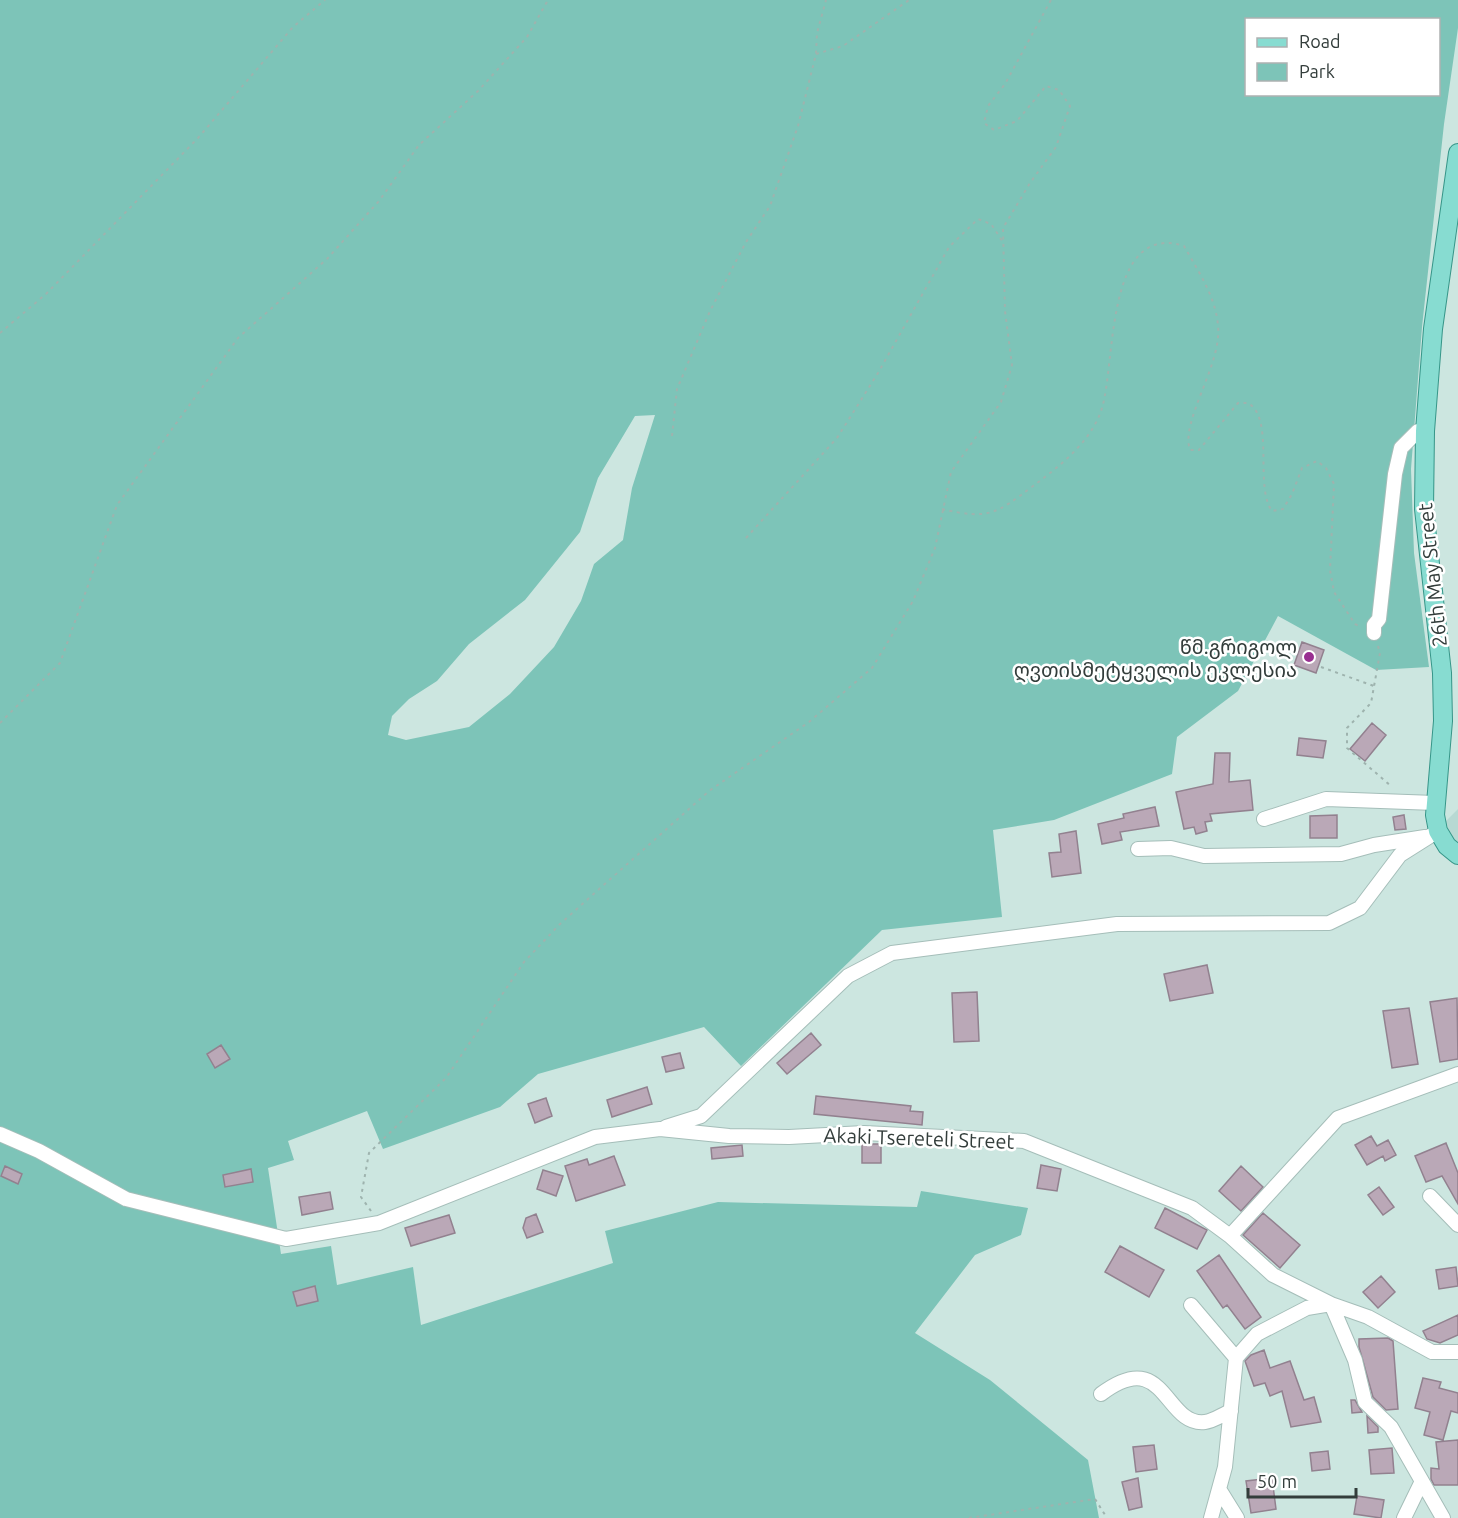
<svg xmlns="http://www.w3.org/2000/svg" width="1458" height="1518" viewBox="0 0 1458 1518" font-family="Ubuntu,'Noto Sans Georgian',sans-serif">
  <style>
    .built { fill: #b7d9d3 }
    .green { fill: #7dc4b8; fill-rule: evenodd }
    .building { fill: #baa8b7; stroke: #92818f; stroke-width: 1.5 }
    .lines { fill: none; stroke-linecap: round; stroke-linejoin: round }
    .minor-casing { stroke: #a5beb9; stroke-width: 16 }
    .major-casing { stroke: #369588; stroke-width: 20 }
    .path { stroke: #9eb3ae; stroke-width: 2; stroke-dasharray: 3 4.5; stroke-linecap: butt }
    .minor { stroke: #fff; stroke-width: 14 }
    .major { stroke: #87dcd1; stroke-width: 18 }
    .poi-dot { fill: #992f91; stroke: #fff; stroke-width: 2 }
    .labels { text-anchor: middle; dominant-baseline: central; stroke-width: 5; stroke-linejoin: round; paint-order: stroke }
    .street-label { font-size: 20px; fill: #333d3b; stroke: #fff }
    .poi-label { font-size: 20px; fill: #333d3b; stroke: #fff; text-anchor: end }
  </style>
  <rect width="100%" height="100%" fill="#cce6e0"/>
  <!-- built -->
  <path class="built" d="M1458,809V842L1454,840L1445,822Z"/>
  <!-- green -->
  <path class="green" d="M0,0H1458V28L1444,124L1422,327L1411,469L1414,553L1429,667L1376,670L1278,616L1238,691L1177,737L1172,774L1054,820L993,830L1002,917L882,930L741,1066L704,1027L538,1074L500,1107L383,1149L367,1111L288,1141L294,1160L268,1168L281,1254L331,1246L337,1285L413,1267L421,1325L613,1263L605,1231L718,1202L917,1207L921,1191L1028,1208L1021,1235L975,1255L915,1333L990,1380L1088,1460L1099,1518H0ZM1246,20H1438V94H1246ZM655,415L632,488L623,540L594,564L581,601L554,647L510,694L469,727L406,740L388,735L392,716L409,699L437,681L469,644L525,600L580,532L598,478L635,416Z"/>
  <!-- building -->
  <path class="building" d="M1302,642L1324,650L1316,673L1294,665Z
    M1372,723L1386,735L1365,761L1350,749Z
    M1299,738L1326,741L1323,758L1297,755Z
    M1215,753H1230L1229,782L1250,780L1253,810L1210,814L1212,821L1205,822L1207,831L1196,834L1194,827L1184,829L1176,792L1213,784Z
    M1155,807L1159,826L1120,832L1122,840L1102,844L1098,824L1124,818L1123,814Z
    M1337,815V838H1310V816Z
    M1404,815L1406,829L1395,830L1393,817Z
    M1076,831L1081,873L1052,877L1049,853L1061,852L1059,834Z
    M1207,965L1213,993L1170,1001L1164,974Z
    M977,992L979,1041L954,1042L952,993Z
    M1457,998L1458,1059L1440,1062L1430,1002Z
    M1409,1008L1418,1064L1392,1068L1383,1011Z
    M811,1033L821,1045L787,1074L777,1063Z
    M221,1045L230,1059L215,1068L207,1054Z
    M680,1053L684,1068L666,1072L662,1057Z
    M647,1087L652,1104L612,1117L607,1100Z
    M816,1096L911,1106L910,1111L923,1112L922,1125L814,1114Z
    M546,1098L552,1116L535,1123L528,1104Z
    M1371,1136L1377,1146L1388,1140L1396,1155L1385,1161L1383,1156L1367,1165L1355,1145Z
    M1446,1143L1458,1173V1204L1442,1176L1426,1182L1415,1156Z
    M862,1144H881V1163H862Z
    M742,1145L743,1156L712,1159L711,1148Z
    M614,1156L625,1185L576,1201L565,1166L587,1159L589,1165Z
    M1041,1165L1061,1169L1057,1191L1037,1188Z
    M5,1166L22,1174L18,1184L1,1176Z
    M1241,1166L1263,1187L1241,1211L1219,1191Z
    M251,1169L253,1182L225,1187L223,1175Z
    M543,1170L563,1176L556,1196L537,1189Z
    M1379,1187L1394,1207L1383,1215L1368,1195Z
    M330,1192L333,1209L302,1215L299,1197Z
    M1165,1208L1207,1230L1197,1249L1155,1228Z
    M1263,1213L1300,1245L1280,1268L1243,1235Z
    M536,1214L543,1232L527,1238L523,1228L526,1218Z
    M449,1215L455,1233L411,1246L405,1228Z
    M1120,1246L1164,1270L1149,1297L1105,1272Z
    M1219,1255L1261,1317L1245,1329L1227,1305L1223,1308L1197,1271Z
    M1456,1267L1458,1286L1439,1289L1436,1270Z
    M1381,1276L1395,1292L1378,1308L1363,1292Z
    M315,1286L318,1301L297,1306L293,1292Z
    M1458,1315V1335L1440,1343L1427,1339L1423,1331Z
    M1388,1338L1393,1341L1398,1409L1386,1410L1373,1397L1359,1347V1339Z
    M1264,1350L1270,1368L1290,1361L1304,1400L1314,1397L1321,1422L1291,1427L1282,1391L1270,1396L1265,1383L1254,1386L1245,1361L1251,1355Z
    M1423,1378L1441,1382L1439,1388L1458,1393V1413L1451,1411L1443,1440L1424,1435L1430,1412L1415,1408Z
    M1351,1400H1355L1362,1412L1352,1413Z
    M1367,1416L1378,1427V1432L1368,1433Z
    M1458,1440V1485H1434L1431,1479V1468L1439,1469L1436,1442Z
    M1154,1445L1157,1469L1136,1472L1133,1447Z
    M1392,1448L1394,1473L1371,1474L1369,1450Z
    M1328,1451L1330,1469L1312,1471L1310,1453Z
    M1138,1478L1142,1507L1129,1510L1122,1482Z
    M1272,1478L1276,1509L1251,1513L1246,1481Z
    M1357,1496L1384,1500L1381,1518L1354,1514Z"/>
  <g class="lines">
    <!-- minor casing -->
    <g class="minor-casing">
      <path id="minor" d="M1374,633V625L1379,619L1395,474L1401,448L1418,431H1425
        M1264,819L1326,799L1435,803
        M1138,849L1171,848L1204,856L1341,854L1374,845L1425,837
        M666,1127L701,1116L848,976L892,953L1117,924L1329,923L1360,908L1400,855L1438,831
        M0,1134L39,1151L126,1199L286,1239L379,1223L595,1137L660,1129L729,1136L789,1137L864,1133L1024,1141L1192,1208L1230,1236L1273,1275L1331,1304L1355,1360L1365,1402L1391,1427L1443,1518
        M1430,1196L1458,1225
        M1230,1236L1338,1118L1458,1074
        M1191,1305L1236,1358
        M1101,1394C1166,1345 1164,1427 1205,1422C1214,1421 1223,1414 1231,1411
        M1219,1489L1237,1518
        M1211,1518L1225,1467L1236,1358L1257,1334L1307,1308L1331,1304L1368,1317L1432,1352H1458
        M1404,1518L1422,1481"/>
    </g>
    <!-- major casing -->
    <g class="major-casing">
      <path id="major" d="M1458,153L1433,329L1425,431L1424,509L1442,673L1443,721L1435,815L1438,831L1447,846L1458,855"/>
    </g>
    <!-- path -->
    <path class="path" d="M816,54L843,46L909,0
      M0,333L46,294L198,138L293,27L325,0
      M672,436L677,389L710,311L746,242L770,206L798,126L816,54L817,33L826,0
      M942,509C989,520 996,514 1033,486C1060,466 1092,441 1102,408C1116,362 1105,221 1184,246C1198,271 1216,297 1218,326C1222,365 1180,421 1190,450H1199L1238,403H1248C1275,418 1254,487 1272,511L1283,509L1292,494L1302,468L1317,461L1326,468L1334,484L1330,570L1334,592L1355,624L1361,627
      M746,538L837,438L878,373L949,247L978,219L991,224L1003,242
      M1378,646L1380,653L1371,703L1347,728V748L1391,786
      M1321,667L1374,686
      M0,723L60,663L117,505L238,338L327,259L379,201L419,145L478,91L527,37L548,0
      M371,1211L361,1197L369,1153L446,1078L524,962L559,925L709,791L809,722L872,668L913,601L935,548L951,472L1001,402L1012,365L1005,311L1003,228L1030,183L1056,147L1070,106L1059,90L1046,86L1017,121L994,130L984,123L988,106L1005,84L1051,0
      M969,1518L1095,1499L1107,1518"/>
    <!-- minor -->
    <use href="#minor" class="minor"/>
    <!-- major -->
    <use href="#major" class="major"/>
  </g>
  <!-- markers -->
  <circle class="poi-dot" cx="1309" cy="657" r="6"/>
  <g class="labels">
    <!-- street labels -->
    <g class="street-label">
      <text transform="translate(1432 575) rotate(-96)">26th May Street</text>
      <text transform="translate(919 1138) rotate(2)">Akaki Tsereteli Street</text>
    </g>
    <!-- poi labels -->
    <g class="poi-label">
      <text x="1297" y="646">წმ.გრიგოლ<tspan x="1297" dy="23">ღვთისმეტყველის ეკლესია</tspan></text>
    </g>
  </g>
  <!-- legend -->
  <rect x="1245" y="18" width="195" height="78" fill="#ffffff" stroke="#adb1b1" stroke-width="1.5"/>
  <rect x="1257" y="38" width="30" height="9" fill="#87dcd1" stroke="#adb1b1" stroke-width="1.5"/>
  <text x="1299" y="48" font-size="18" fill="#333d3b">Road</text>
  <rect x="1257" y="63" width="30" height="18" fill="#7dc4b8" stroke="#adb1b1" stroke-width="1.5"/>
  <text x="1299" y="78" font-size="18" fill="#333d3b">Park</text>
  <!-- scale -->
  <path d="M1248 1488v9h108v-9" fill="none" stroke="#333d3b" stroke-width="3"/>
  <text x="1257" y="1488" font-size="18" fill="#333d3b" stroke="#ffffff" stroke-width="4.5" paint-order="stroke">50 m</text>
</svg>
